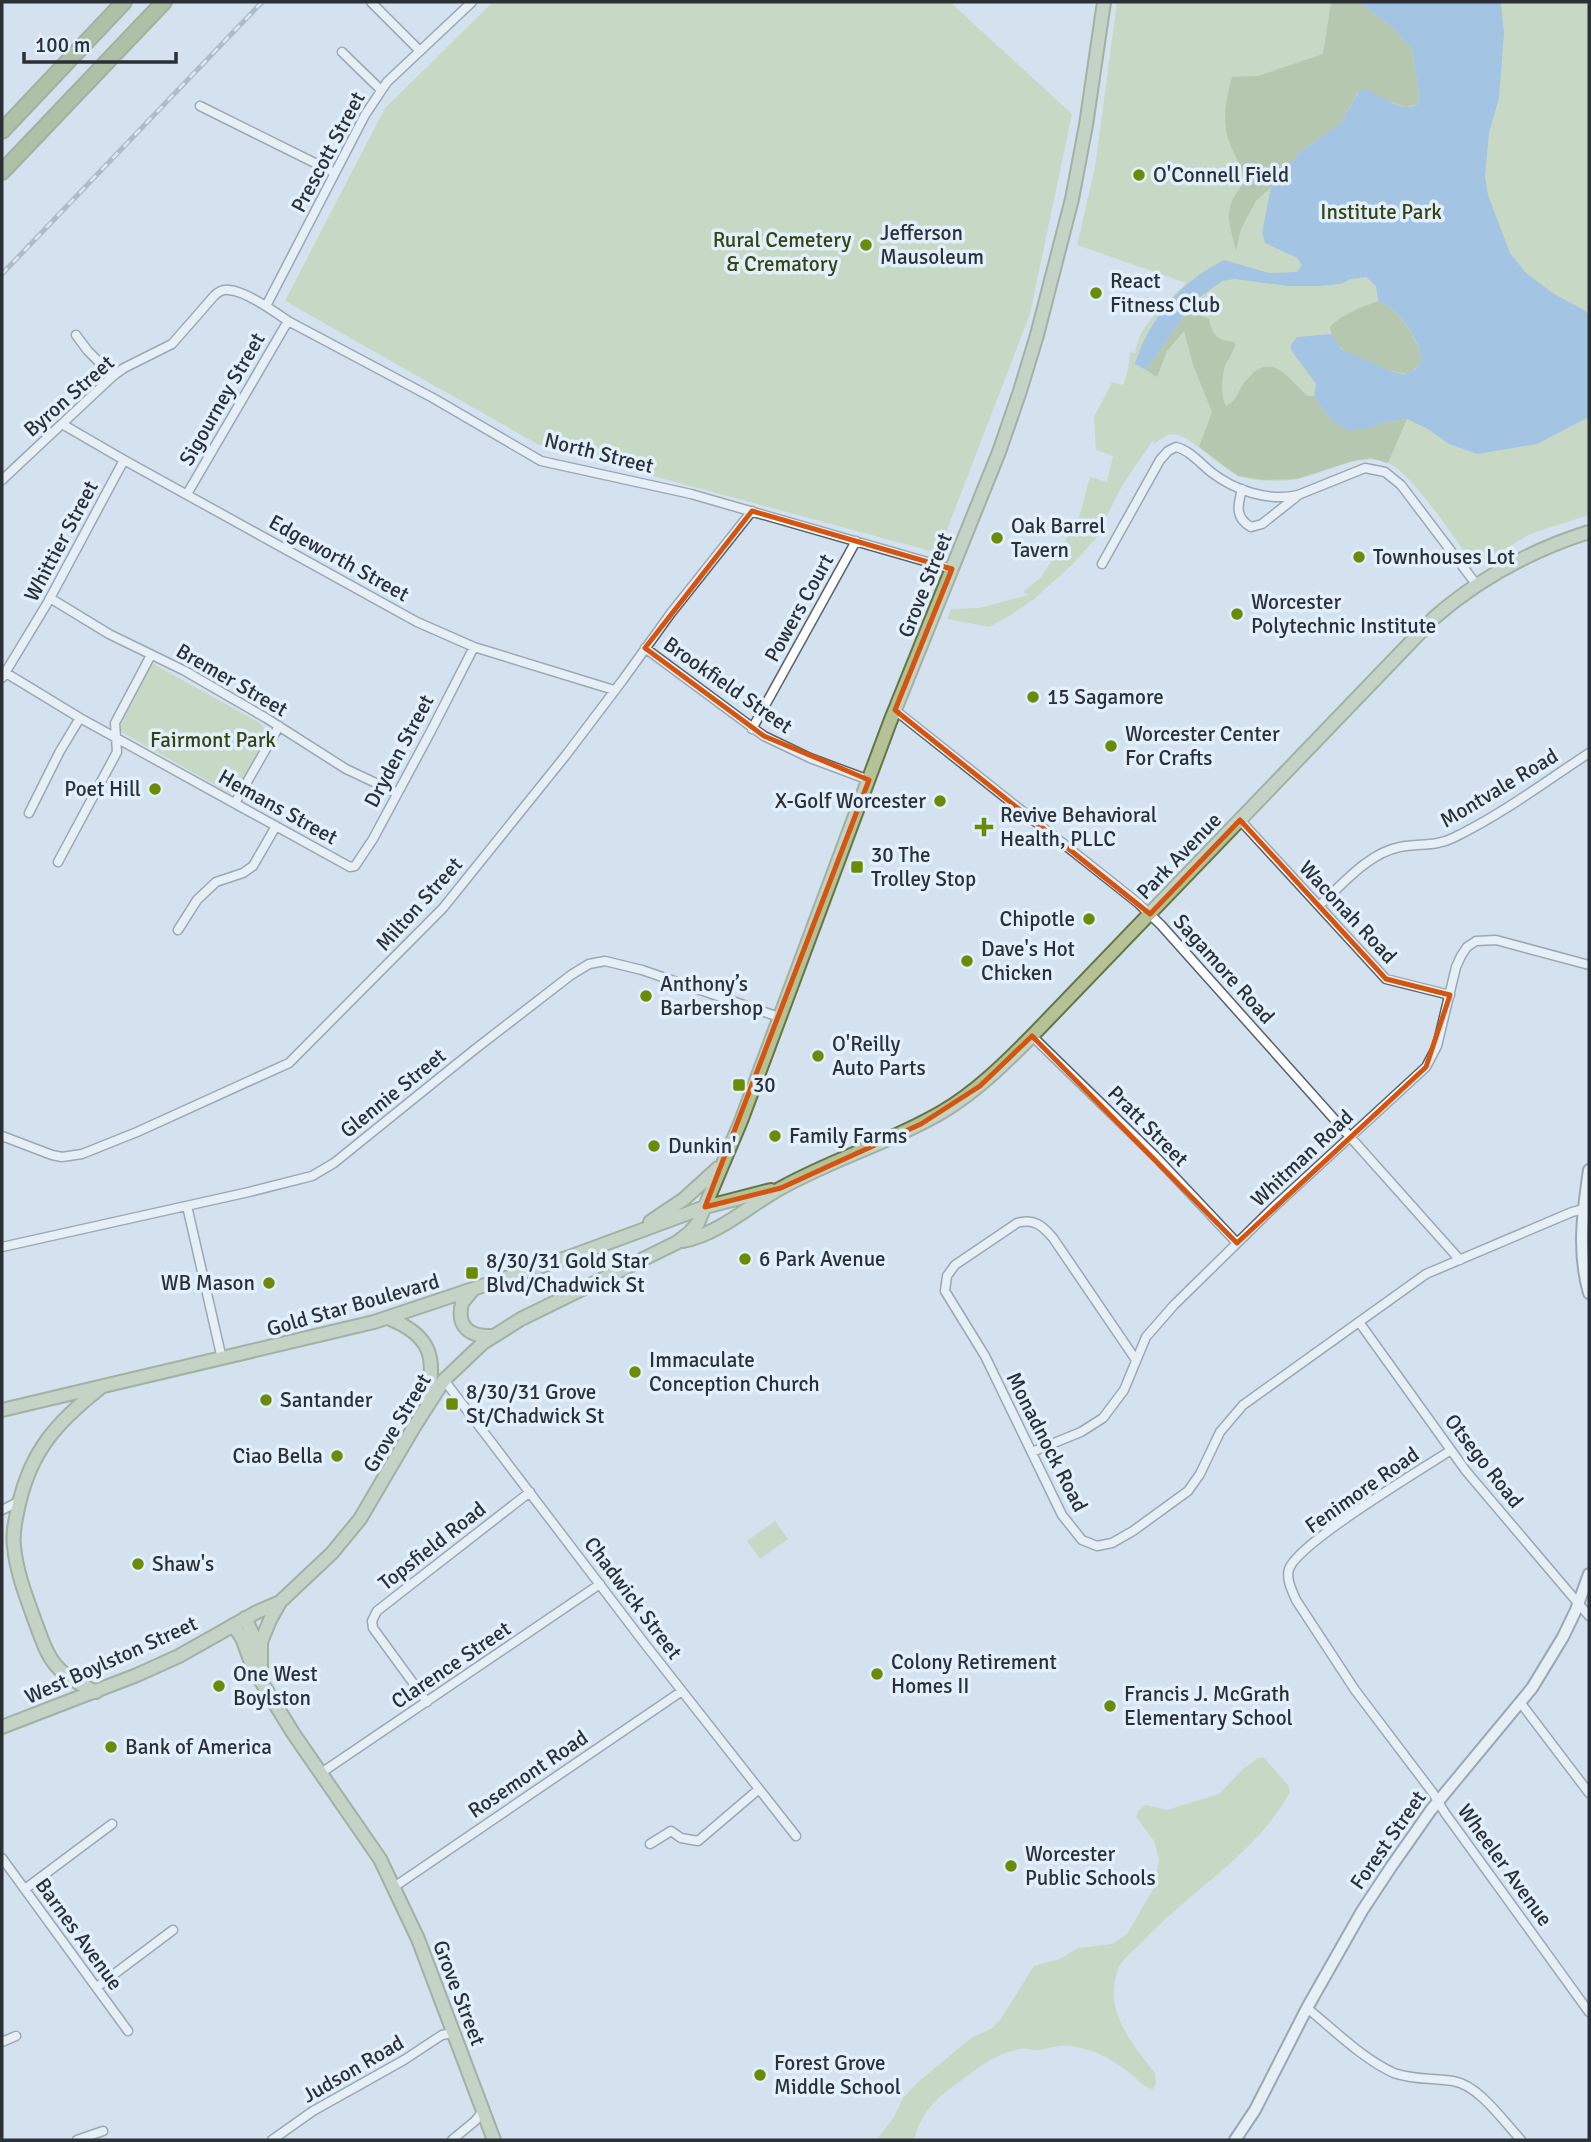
<svg xmlns="http://www.w3.org/2000/svg" width="1591" height="2142" viewBox="0 0 1591 2142" font-family="Signika,sans-serif">
  <style>
    .green { fill: #b9cf92 }
    .forest { fill: #91a763 }
    .water { fill: #6c9fd4 }
    .lines { fill: none; stroke-linecap: round; stroke-linejoin: round }
    .minor-casing { stroke: #56616d; stroke-width: 11 }
    .secondary-casing { stroke: #56616d; stroke-width: 14 }
    .primary-casing { stroke: #647546; stroke-width: 16 }
    .motorway-casing { stroke: #647546; stroke-width: 18 }
    .minor { stroke: #fff; stroke-width: 8 }
    .secondary { stroke: #fff; stroke-width: 10 }
    .primary { stroke: #b4c295; stroke-width: 12 }
    .motorway { stroke: #829a4e; stroke-width: 14 }
    .rail-casing { stroke: #838c96; stroke-width: 5 }
    .rail { stroke: #e2effd; stroke-width: 2.5; stroke-dasharray: 8; stroke-linecap: butt }
    .marked { fill: none; stroke: #d55510; stroke-width: 5; stroke-linejoin: round }
    .poi-dot { fill: #6b8a06; stroke: #e2effd; stroke-width: 2.5 }
    .labels { text-anchor: middle; dominant-baseline: central; stroke-width: 7; stroke-linejoin: round; paint-order: stroke }
    .street-label { font-size: 21px; fill: #2b3036; stroke: #e2effd }
    .poi-label { font-size: 21px; fill: #2b3036; stroke: #e2effd; text-anchor: start }
    .park-label { font-size: 21px; fill: #354310; stroke: #e2effd }
  </style>
  <rect width="100%" height="100%" fill="#d4e1ef"/>
  <!-- green -->
  <path class="green" d="M493,2H950L1072,114L1030,314L938,553L539,445L285,301L385,108Z
    M1117,2H1589V515L1530,534L1475,567C1458,543 1413,475 1390,464C1360,450 1328,473 1298,479C1283,482 1265,481 1250,479C1222,475 1192,433 1172,434C1165,435 1160,440 1154,444V439L1123,484L1096,538L1074,563L1034,599L1011,615L989,627L947,619L951,609L979,608L1029,595L1023,592L1041,577L1078,521L1090,477L1107,482L1113,456L1096,450L1094,417L1112,382L1123,385L1128,370L1130,352L1135,353C1140,322 1166,304 1186,283L1077,245L1095,167Z
    M152,663L260,723C263,726 266,729 266,733C268,746 239,783 231,794L118,730Z
    M775,1521L788,1539L760,1559L747,1541Z
    M1258,1758H1264L1288,1785L1290,1792C1257,1853 1191,1890 1144,1940C1137,1948 1124,1957 1119,1967C1115,1976 1113,1990 1114,1999C1117,2027 1138,2051 1155,2073L1156,2083L1153,2089C1143,2088 1139,2080 1131,2074C1122,2067 1109,2058 1099,2054C1074,2045 1067,2043 1041,2050C1034,2051 1027,2048 1020,2049C995,2054 979,2067 959,2082C936,2098 921,2112 914,2140H876L894,2117L903,2098L918,2082L971,2038L991,2029L1000,2020L1034,1966L1060,1959L1078,1948L1112,1944L1127,1934L1154,1888L1159,1860L1154,1841L1136,1817L1138,1811L1146,1805L1167,1810L1219,1794L1243,1769Z"/>
  <!-- forest -->
  <path class="forest" d="M1331,2H1359L1392,27L1412,49L1419,93L1418,104L1406,107L1358,92L1341,123L1300,152L1271,187L1256,201L1241,229L1236,251C1228,217 1222,210 1246,180C1242,166 1235,157 1230,144C1221,122 1226,99 1232,77L1258,76L1323,54Z
    M1378,301C1401,311 1416,336 1422,360C1418,366 1414,372 1406,373C1394,375 1348,356 1340,347C1335,342 1331,335 1330,327C1342,313 1361,308 1378,301Z
    M1188,310L1209,319C1213,336 1217,340 1234,342L1235,345C1233,353 1228,359 1225,366C1222,378 1220,395 1226,406C1236,401 1237,394 1243,384C1246,380 1250,376 1254,372C1276,354 1292,384 1308,396H1314L1329,418L1369,428L1382,423L1407,419L1388,463L1371,458L1353,461L1296,479L1264,480L1238,476L1199,447L1212,412L1193,365L1184,331L1167,351L1157,377L1146,370Z"/>
  <!-- water -->
  <path class="water" d="M1359,2H1501L1504,34L1499,98L1489,133L1485,176L1488,195L1510,253L1526,273L1554,294L1584,310L1589,315V417L1537,444L1477,454L1449,444L1428,429L1407,419L1382,423L1369,428L1348,431L1329,418L1314,396L1316,384L1291,350V345L1297,337L1331,334L1341,349L1393,372L1404,374L1415,370L1422,360C1417,336 1401,311 1378,301L1376,286L1366,277L1351,279L1341,284L1320,286H1288L1235,279L1222,281L1200,297L1188,310L1146,370L1135,364C1148,320 1182,280 1224,260L1269,273L1297,272L1302,265L1297,258L1265,243L1262,233L1271,187L1300,152L1341,123L1358,93L1362,89C1382,92 1398,115 1418,104L1419,93L1412,49L1392,27Z"/>
  <g class="lines">
    <!-- minor casing -->
    <g class="minor-casing">
      <path id="minor" d="M371,2L420,51
        M342,52L381,90
        M200,106L335,173
        M266,306L365,115L387,82L472,2
        M76,335L88,351L113,376
        M62,424L124,460L417,622L474,647L614,690
        M2,480L113,376L124,368L172,344L214,296C218,292 223,289 229,290C245,291 274,311 288,321L433,398L541,461L691,494L952,569
        M1242,489C1238,505 1234,517 1251,527L1262,524L1296,497
        M187,494L288,321
        M1102,564L1160,460L1168,451L1176,447C1189,450 1200,463 1211,472C1234,490 1268,502 1298,495L1365,468L1385,472L1401,485L1476,584
        M50,598L109,634L185,671L266,718L346,769L397,793
        M645,648L764,736L810,758L869,780
        M6,673L80,718L350,867L355,866L373,839L431,731L474,647
        M2,678L48,602L124,460
        M895,710L1138,903L1161,925L1460,1260
        M752,729L856,541
        M235,803L279,726
        M29,813L60,751L80,718
        M1240,820L1386,979L1450,995
        M58,862L117,752L115,723L151,655
        M1319,906C1342,885 1368,853 1400,847C1418,843 1435,847 1453,838C1501,815 1545,782 1589,753
        M178,930L197,900L216,882L243,873L253,866L276,826
        M1032,1036L1155,1156L1237,1243
        M2,1136L52,1155L62,1157L82,1154L137,1132L289,1063L443,908L566,755L622,681L671,613L752,511
        M187,1206L222,1359
        M2,1247L249,1192L312,1176L334,1163L474,1050L571,975L589,964L605,961L642,970L779,1017
        M1359,1322L1466,1471L1589,1616
        M1136,1360L1053,1238C1043,1226 1034,1218 1017,1223L955,1265L947,1276L945,1291L985,1356L1062,1515L1082,1540L1097,1546L1112,1543L1133,1531L1188,1491L1200,1474L1220,1432L1243,1405L1426,1274L1572,1212L1584,1209
        M444,1380L645,1644L796,1836
        M1451,1450C1421,1470 1299,1542 1289,1569C1286,1580 1292,1590 1296,1600L1355,1690L1433,1793L1445,1813L1589,2012
        M1032,1452L1081,1432L1103,1418L1124,1390L1146,1337L1174,1305L1275,1206L1426,1067L1437,1046L1456,967L1461,956L1467,947L1476,941L1496,940L1589,965
        M2,1510L20,1501
        M427,1702L373,1628L372,1621L377,1611L530,1492
        M1520,1702L1589,1793
        M321,1773L600,1584
        M650,1844L671,1831L681,1838L698,1841L759,1789
        M2,1858L128,2031
        M394,1887L682,1691
        M25,1889L112,1824
        M97,1987L173,1930
        M1307,2008C1333,2029 1364,2060 1394,2073C1413,2080 1433,2078 1453,2081C1479,2085 1504,2122 1521,2140
        M2,2042L16,2036
        M77,2140L103,2131
        M272,2140L313,2111L404,2060L442,2035L453,2033
        M452,2140L475,2121L483,2111"/>
    </g>
    <!-- secondary casing -->
    <g class="secondary-casing">
      <path id="secondary" d="M1589,1170C1583,1211 1577,1252 1589,1293
        M1235,2140L1255,2110L1307,2008L1362,1911L1391,1867L1431,1810L1532,1688L1563,1637L1576,1610L1589,1574"/>
    </g>
    <!-- primary casing -->
    <g class="primary-casing">
      <path id="primary" d="M650,1222L684,1199L718,1168
        M683,1241C721,1233 748,1206 781,1188C833,1159 891,1142 942,1112C976,1092 1004,1064 1032,1036L1435,617C1480,578 1532,550 1589,532
        M472,1291L462,1303C456,1327 470,1337 492,1336
        M388,1318C433,1336 436,1358 427,1402
        M2,1410L374,1322L572,1256L705,1207L771,1190
        M245,1618L254,1637L257,1654
        M233,1625L242,1638L253,1668L293,1733L380,1859L418,1939L494,2140
        M261,1677V1642L270,1620L280,1602
        M96,1692C50,1671 49,1659 32,1613C24,1591 16,1569 14,1546C12,1532 16,1518 19,1504C31,1451 57,1422 99,1389
        M2,1727L137,1675L179,1656L257,1612L280,1602L332,1553L360,1519L414,1427L444,1380L483,1343L521,1319L676,1243L689,1233L698,1223L741,1121L890,722L999,452L1020,391L1037,335L1072,199L1086,125L1104,2"/>
    </g>
    <!-- motorway casing -->
    <g class="motorway-casing">
      <path id="motorway" d="M2,131L124,2
        M2,172L164,2"/>
    </g>
    <!-- minor -->
    <use href="#minor" class="minor"/>
    <!-- secondary -->
    <use href="#secondary" class="secondary"/>
    <!-- primary -->
    <use href="#primary" class="primary"/>
    <!-- motorway -->
    <use href="#motorway" class="motorway"/>
    <!-- rail casing -->
    <g class="rail-casing">
      <path id="rail" d="M2,274L262,2"/>
    </g>
    <!-- rail -->
    <use href="#rail" class="rail"/>
  </g>
  <!-- marked area -->
  <path d="M0 0H1591V2142H0ZM752,511L952,569L895,710L1150,914L1240,820L1386,979L1450,995L1426,1067L1237,1243L1032,1036L980,1086L921,1124L781,1188L705,1207L869,780L764,736L645,648Z" fill="#d4e1ef" fill-opacity=".55" fill-rule="evenodd"/>
  <path class="marked" d="M752,511L952,569L895,710L1150,914L1240,820L1386,979L1450,995L1426,1067L1237,1243L1032,1036L980,1086L921,1124L781,1188L705,1207L869,780L764,736L645,648Z"/>
  <!-- markers -->
  <g class="poi-dot">
    <circle cx="1139" cy="175" r="7"/>
    <circle cx="866" cy="245" r="7"/>
    <circle cx="1096" cy="293" r="7"/>
    <circle cx="997" cy="538" r="7"/>
    <circle cx="1359" cy="557" r="7"/>
    <circle cx="1237" cy="614" r="7"/>
    <circle cx="1033" cy="697" r="7"/>
    <circle cx="1111" cy="746" r="7"/>
    <circle cx="155" cy="789" r="7"/>
    <circle cx="940" cy="801" r="7"/>
    <path d="M980.5 816.5h7v7h7v7h-7v7h-7v-7h-7v-7h7z"/>
    <rect x="850" y="860" width="14" height="14" rx="3.5"/>
    <circle cx="1089" cy="919" r="7"/>
    <circle cx="967" cy="961" r="7"/>
    <circle cx="646" cy="996" r="7"/>
    <circle cx="818" cy="1056" r="7"/>
    <rect x="732" y="1078" width="14" height="14" rx="3.5"/>
    <circle cx="775" cy="1136" r="7"/>
    <circle cx="654" cy="1146" r="7"/>
    <circle cx="745" cy="1259" r="7"/>
    <rect x="465" y="1266" width="14" height="14" rx="3.5"/>
    <circle cx="269" cy="1283" r="7"/>
    <circle cx="635" cy="1372" r="7"/>
    <circle cx="266" cy="1400" r="7"/>
    <rect x="445" y="1397" width="14" height="14" rx="3.5"/>
    <circle cx="337" cy="1456" r="7"/>
    <circle cx="138" cy="1564" r="7"/>
    <circle cx="877" cy="1674" r="7"/>
    <circle cx="219" cy="1686" r="7"/>
    <circle cx="1110" cy="1706" r="7"/>
    <circle cx="111" cy="1747" r="7"/>
    <circle cx="1011" cy="1866" r="7"/>
    <circle cx="760" cy="2075" r="7"/>
  </g>
  <g class="labels">
    <!-- street labels -->
    <g class="street-label">
      <text transform="translate(328 152) rotate(-62)">Prescott Street</text>
      <text transform="translate(69 396) rotate(-41)">Byron Street</text>
      <text transform="translate(222 399) rotate(-60)">Sigourney Street</text>
      <text transform="translate(599 453) rotate(14)">North Street</text>
      <text transform="translate(61 541) rotate(-62)">Whittier Street</text>
      <text transform="translate(339 558) rotate(29)">Edgeworth Street</text>
      <text transform="translate(925 585) rotate(-68)">Grove Street</text>
      <text transform="translate(799 608) rotate(-61)">Powers Court</text>
      <text transform="translate(232 680) rotate(30)">Bremer Street</text>
      <text transform="translate(728 685) rotate(35)">Brookfield Street</text>
      <text transform="translate(399 751) rotate(-62)">Dryden Street</text>
      <text transform="translate(1499 788) rotate(-31)">Montvale Road</text>
      <text transform="translate(278 807) rotate(29)">Hemans Street</text>
      <text transform="translate(1179 856) rotate(-46)">Park Avenue</text>
      <text transform="translate(419 904) rotate(-48)">Milton Street</text>
      <text transform="translate(1348 912) rotate(47)">Waconah Road</text>
      <text transform="translate(1224 969) rotate(48)">Sagamore Road</text>
      <text transform="translate(393 1093) rotate(-39)">Glennie Street</text>
      <text transform="translate(1148 1126) rotate(45)">Pratt Street</text>
      <text transform="translate(1302 1158) rotate(-43)">Whitman Road</text>
      <text transform="translate(353 1305) rotate(-16)">Gold Star Boulevard</text>
      <text transform="translate(397 1423) rotate(-59)">Grove Street</text>
      <text transform="translate(1047 1442) rotate(63)">Monadnock Road</text>
      <text transform="translate(1484 1461) rotate(52)">Otsego Road</text>
      <text transform="translate(1362 1490) rotate(-35)">Fenimore Road</text>
      <text transform="translate(432 1546) rotate(-38)">Topsfield Road</text>
      <text transform="translate(633 1598) rotate(53)">Chadwick Street</text>
      <text transform="translate(111 1660) rotate(-24)">West Boylston Street</text>
      <text transform="translate(451 1665) rotate(-34)">Clarence Street</text>
      <text transform="translate(528 1774) rotate(-34)">Rosemont Road</text>
      <text transform="translate(1388 1840) rotate(-55)">Forest Street</text>
      <text transform="translate(1505 1865) rotate(54)">Wheeler Avenue</text>
      <text transform="translate(79 1934) rotate(54)">Barnes Avenue</text>
      <text transform="translate(459 1993) rotate(69)">Grove Street</text>
      <text transform="translate(353 2069) rotate(-30)">Judson Road</text>
    </g>
    <!-- poi labels -->
    <g class="poi-label">
      <text x="1153" y="175">O'Connell Field</text>
      <text x="880" y="233">Jefferson<tspan x="880" dy="24">Mausoleum</tspan></text>
      <text x="1110" y="281">React<tspan x="1110" dy="24">Fitness Club</tspan></text>
      <text x="1011" y="526">Oak Barrel<tspan x="1011" dy="24">Tavern</tspan></text>
      <text x="1373" y="557">Townhouses Lot</text>
      <text x="1251" y="602">Worcester<tspan x="1251" dy="24">Polytechnic Institute</tspan></text>
      <text x="1047" y="697">15 Sagamore</text>
      <text x="1125" y="734">Worcester Center<tspan x="1125" dy="24">For Crafts</tspan></text>
      <text x="141" y="789" text-anchor="end">Poet Hill</text>
      <text x="926" y="801" text-anchor="end">X-Golf Worcester</text>
      <text x="1000" y="815">Revive Behavioral<tspan x="1000" dy="24">Health, PLLC</tspan></text>
      <text x="871" y="855">30 The<tspan x="871" dy="24">Trolley Stop</tspan></text>
      <text x="1075" y="919" text-anchor="end">Chipotle</text>
      <text x="981" y="949">Dave's Hot<tspan x="981" dy="24">Chicken</tspan></text>
      <text x="660" y="984">Anthony’s<tspan x="660" dy="24">Barbershop</tspan></text>
      <text x="832" y="1044">O'Reilly<tspan x="832" dy="24">Auto Parts</tspan></text>
      <text x="753" y="1085">30</text>
      <text x="789" y="1136">Family Farms</text>
      <text x="668" y="1146">Dunkin'</text>
      <text x="759" y="1259">6 Park Avenue</text>
      <text x="486" y="1261">8/30/31 Gold Star<tspan x="486" dy="24">Blvd/Chadwick St</tspan></text>
      <text x="255" y="1283" text-anchor="end">WB Mason</text>
      <text x="649" y="1360">Immaculate<tspan x="649" dy="24">Conception Church</tspan></text>
      <text x="466" y="1392">8/30/31 Grove<tspan x="466" dy="24">St/Chadwick St</tspan></text>
      <text x="280" y="1400">Santander</text>
      <text x="323" y="1456" text-anchor="end">Ciao Bella</text>
      <text x="152" y="1564">Shaw's</text>
      <text x="891" y="1662">Colony Retirement<tspan x="891" dy="24">Homes II</tspan></text>
      <text x="233" y="1674">One West<tspan x="233" dy="24">Boylston</tspan></text>
      <text x="1124" y="1694">Francis J. McGrath<tspan x="1124" dy="24">Elementary School</tspan></text>
      <text x="125" y="1747">Bank of America</text>
      <text x="1025" y="1854">Worcester<tspan x="1025" dy="24">Public Schools</tspan></text>
      <text x="774" y="2063">Forest Grove<tspan x="774" dy="24">Middle School</tspan></text>
    </g>
    <!-- park labels -->
    <g class="park-label">
      <text x="1381" y="212">Institute Park</text>
      <text x="782" y="240">Rural Cemetery<tspan x="782" dy="24">&amp; Crematory</tspan></text>
      <text x="213" y="740">Fairmont Park</text>
    </g>
  </g>
  <!-- border -->
  <rect width="1591" height="2142" fill="none" stroke="#2b3036" stroke-width="7"/>
  <!-- scale -->
  <path d="M24 52v10h152v-10" fill="none" stroke="#2b3036" stroke-width="3.5"/>
  <text x="35" y="52" font-size="21" fill="#2b3036" stroke="#e2effd" stroke-width="5" paint-order="stroke">100 m</text>
</svg>
